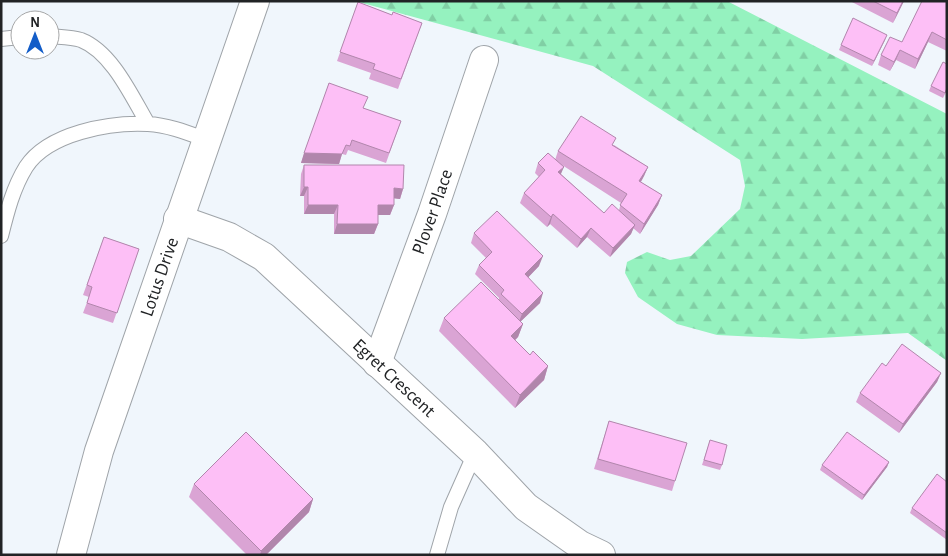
<svg xmlns="http://www.w3.org/2000/svg" width="948" height="556" viewBox="0 0 948 556" font-family="'Alegreya Sans',sans-serif">
  <style>
    .forest { fill: url(#forest-firs) }
    .lines { fill: none; stroke-linecap: round; stroke-linejoin: round }
    .service-casing { stroke: #9fa4a9; stroke-width: 16 }
    .minor-casing { stroke: #9fa4a9; stroke-width: 30 }
    .tertiary-casing { stroke: #9fa4a9; stroke-width: 30 }
    .service { stroke: #fff; stroke-width: 14 }
    .minor { stroke: #fff; stroke-width: 28 }
    .tertiary { stroke: #fff; stroke-width: 28 }
    .wall { fill: #daa4d4; fill-rule: evenodd }
    .shaded-wall { fill: #b186ac }
    .building { fill: #fdbff6; stroke: #b186ac }
    .labels { text-anchor: middle; dominant-baseline: central; stroke-width: 5; stroke-linejoin: round; paint-order: stroke }
    .street-label { font-size: 19px; fill: #212325; stroke: #fff }
  </style>
  <defs>
    <pattern id="forest-firs" width="22" height="20" patternUnits="userSpaceOnUse" patternTransform="scale(1.25)"><rect width="22" height="20" fill="#95f2bf"/><path d="M5 1l3.5 6h-7zM16 11l3.5 6h-7z" fill="#80cfa4"/></pattern>
  </defs>
  <rect width="100%" height="100%" fill="#f0f6fc"/>
  <!-- forest -->
  <path class="forest" d="M355,1H727L947,114V361L908,333L802,339L717,335L677,324L638,297L625,273L627,262L647,252L670,260L691,256L740,209L745,186L740,160L593,66Z"/>
  <g class="lines">
    <!-- service casing -->
    <g class="service-casing">
      <path id="service" d="M50,36C60,37 72,37 81,40C112,52 132,97 148,124
        M1,39L20,37
        M1,236C7,212 13,188 26,167C48,133 110,122 148,124C168,125 188,133 207,140
        M437,555L451,507L475,453"/>
    </g>
    <!-- minor casing -->
    <g class="minor-casing">
      <g id="minor">
        <path id="s1" d="M178,219L229,237L264,257L475,453L526,507L580,545L601,555"/>
        <path id="s2" d="M377,363L432,214L484,60"/>
      </g>
    </g>
    <!-- tertiary casing -->
    <g class="tertiary-casing">
      <g id="tertiary">
        <path id="s3" d="M71,555L99,451L255,1"/>
      </g>
    </g>
    <!-- service -->
    <use href="#service" class="service"/>
    <!-- minor -->
    <use href="#minor" class="minor"/>
    <!-- tertiary -->
    <use href="#tertiary" class="tertiary"/>
  </g>
  <!-- wall -->
  <path class="wall" d="M850,1H904L893,23Z
    M947,1V51L928,42L915,69L896,60L890,71L878,65L881,55L902,42Z
    M358,2L392,15L422,23L398,89L369,79L371,73L337,61Z
    M885,40L872,66L839,50L841,45Z
    M329,83L363,108L401,121L386,163L348,150L346,155L342,154L339,164L301,163Z
    M931,86L947,90L943,98L929,91Z
    M614,145L648,167L644,176L641,182L662,195L658,205L640,234L633,228L631,234L610,257L587,237L577,248L550,224L547,227L520,203L524,193L539,177L535,173L538,163L555,160L558,151ZM562,165L621,203L619,210L604,213L561,174Z
    M304,165L403,189L400,199L394,198V205L390,215H378V224L374,234H334V214H304V196H300L301,174Z
    M474,233L539,266L528,277L540,303L520,322L523,324L518,337L515,340L530,355L548,366L544,380L515,408L439,331L444,318L499,300V298L475,274L479,265L486,258L471,243Z
    M104,237L139,249L113,323L83,313L89,297L83,295Z
    M886,366L941,373L937,382L899,433L856,402L860,393Z
    M609,421L675,481L672,491L594,469Z
    M710,440L722,465L720,470L702,465Z
    M889,462L887,467L862,500L820,470L822,465Z
    M947,482V540L910,513L912,508Z
    M194,484L313,499L309,512L266,555H247L189,497Z"/>
  <!-- shaded-wall -->
  <path class="shaded-wall" d="M903,1H904L893,23L897,13Z
    M932,32L928,42L915,69L918,59Z
    M887,35L885,40L872,66L874,61Z
    M900,50L896,60L890,71L894,62Z
    M304,153L342,154L339,164L301,163Z
    M564,167L560,176L558,172Z
    M648,167L644,176L636,190L639,181Z
    M304,187H308L304,196H300Z
    M394,188L403,189L400,199L391,198Z
    M662,195L658,205L640,234L644,224Z
    M308,205H338L334,214H304Z
    M378,205H394L390,215H374Z
    M553,214L550,224L547,227L551,217Z
    M337,224H378L374,234H334Z
    M635,225L631,234L610,257L613,248Z
    M591,228L587,237L577,248L581,239Z
    M543,256L539,266L522,284L525,274Z
    M543,293L540,303L518,324L522,314Z
    M523,324L518,337L506,349L511,336Z
    M548,366L544,380L515,408L520,395Z
    M941,373L937,382L899,433L903,424Z
    M889,462L887,467L862,500L864,495Z
    M313,499L309,512L266,555H260L261,551Z"/>
  <!-- building -->
  <path class="building" d="M873,1H903L897,13Z
    M922,1H947V40L932,32L918,59L900,50L894,62L881,55L890,37L902,42Z
    M358,2L392,15L393,12L422,23L401,79L373,69L375,64L340,52Z
    M853,18L887,35L874,61L841,45Z
    M943,62L947,64V88L945,93L931,86Z
    M329,83L368,97L363,108L401,121L389,153L352,140L350,146L346,145L342,154L304,153Z
    M581,116L616,138L612,145L648,167L639,181L662,195L644,224L620,205L627,194L558,151Z
    M548,153L564,167L558,172L604,213L612,204L635,225L613,248L591,228L581,239L553,214L551,217L524,193L545,170L538,163Z
    M304,165H404L403,189L394,188V205H378V224H337L338,205H308V187H304Z
    M497,211L543,256L525,274L543,293L522,314L501,294L504,290L479,265L492,252L474,233Z
    M104,237L139,249L117,313L87,303L92,287L87,285Z
    M481,282L523,324L511,336L530,355L533,351L548,366L520,395L444,318Z
    M902,344L941,373L903,424L860,393L882,363L886,366Z
    M609,421L687,443L675,481L598,459Z
    M246,432L313,499L261,551L194,484Z
    M847,432L889,462L864,495L822,465Z
    M710,440L727,445L722,465L704,460Z
    M937,474L947,482V533L912,508Z"/>
  <g class="labels">
    <!-- street labels -->
    <g class="street-label">
      <text stroke="none"><textPath href="#s2" startOffset="161">Plover Place</textPath></text>
      <text stroke="none"><textPath href="#s3" startOffset="292">Lotus Drive</textPath></text>
      <text stroke="none"><textPath href="#s1" startOffset="272">Egret Crescent</textPath></text>
    </g>
  </g>
  <!-- border -->
  <rect width="948" height="556" fill="none" stroke="#212325" stroke-width="5"/>
  <!-- north arrow -->
  <g transform="translate(35 35)"><circle r="24" fill="#ffffff" stroke="#a6a7a8"/>
  <path d="M0-4L9 19L0 12L-9 19Z" fill="#135dc8"/>
  <text y="-8" font-size="14" font-weight="bold" text-anchor="middle" fill="#212325">N</text>
  </g>
</svg>
